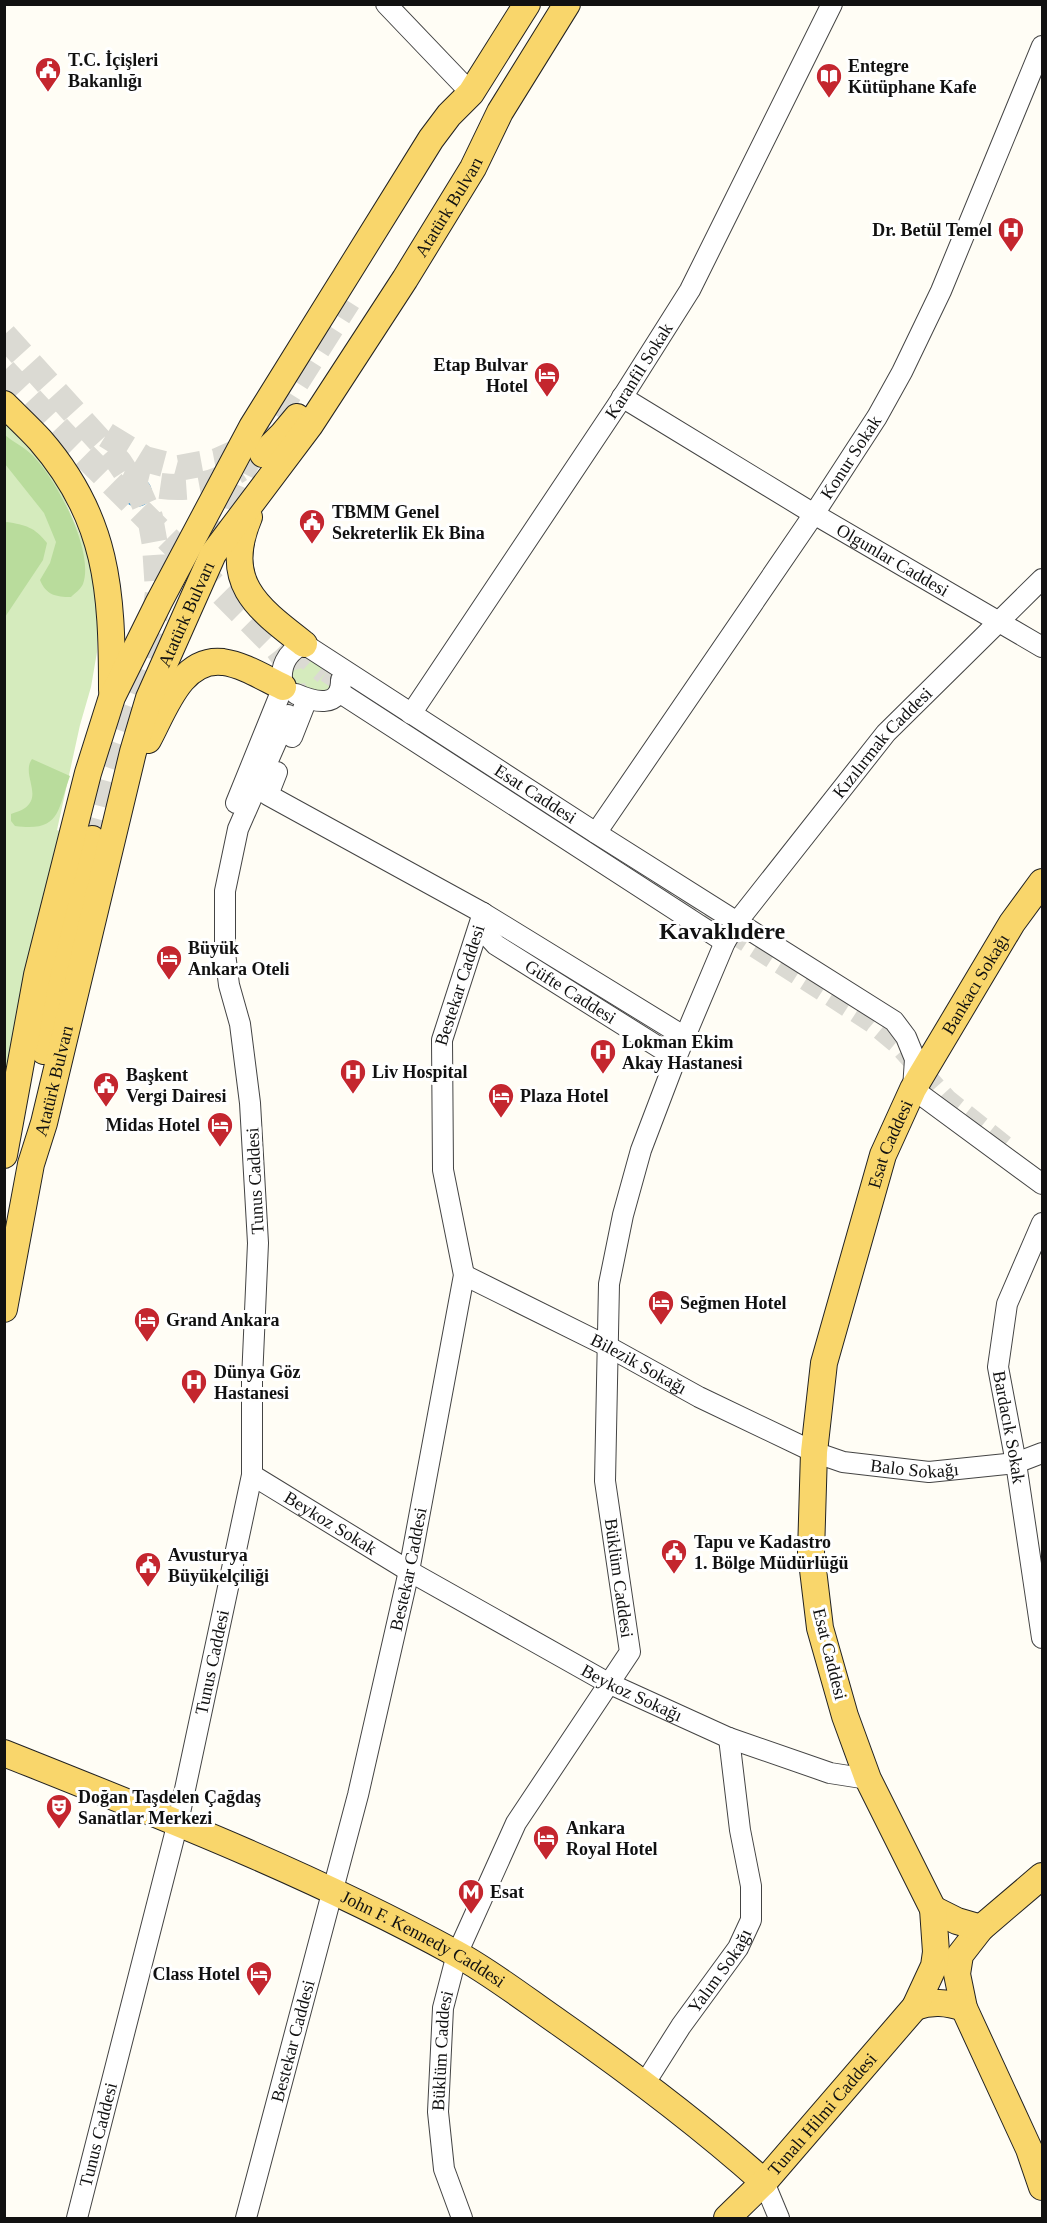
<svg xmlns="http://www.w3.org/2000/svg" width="1047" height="2223" viewBox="0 0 1047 2223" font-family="Georgia,serif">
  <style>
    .green { fill: #d5ebbd }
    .forest { fill: #b9dc9c }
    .water { fill: #b9e0f7; stroke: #3f96cf; stroke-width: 1.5 }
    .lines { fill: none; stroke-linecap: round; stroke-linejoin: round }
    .minor-tunnel { stroke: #dbdad3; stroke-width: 20; stroke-dasharray: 20 10; stroke-linecap: butt }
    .major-tunnel { stroke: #dbdad3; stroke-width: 26; stroke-dasharray: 26 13; stroke-linecap: butt }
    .minor-casing { stroke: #444; stroke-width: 22 }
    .major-casing { stroke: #222; stroke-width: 28 }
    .minor { stroke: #fff; stroke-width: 20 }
    .major { stroke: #f9d66b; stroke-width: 26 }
    .labels { text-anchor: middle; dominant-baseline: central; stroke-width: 6; stroke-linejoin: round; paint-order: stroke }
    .poi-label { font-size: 18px; font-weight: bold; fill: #111; stroke: #fff; text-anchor: start }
    .street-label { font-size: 18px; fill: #111; stroke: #fff }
    .district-label { font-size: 24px; font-weight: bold; fill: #111; stroke: #fff }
  </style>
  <rect width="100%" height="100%" fill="#fffdf5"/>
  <!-- green -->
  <path class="green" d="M5,422L54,476L90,557L98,610L97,652L91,687L80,725L57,830L62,832L5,1155Z
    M295,648L334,664L339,692L297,694L284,662Z"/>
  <!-- forest -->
  <path class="forest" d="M5,435C13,442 24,447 31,454C55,476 95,551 83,584C81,589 75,593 71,597C56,597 46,595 40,580L50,563L56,542L44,513L5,464Z
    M7,522C25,525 35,527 47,543L43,560L5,617L4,523Z
    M32,759L70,776C57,812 60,832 15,826L11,821V814C15,812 21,811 25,808C43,795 21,774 32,759Z"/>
  <!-- water -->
  <path class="water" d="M123 492a14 14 0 1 1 28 0a14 14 0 1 1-28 0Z"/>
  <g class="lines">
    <!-- minor-tunnel -->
    <path class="minor-tunnel" d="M326,672L872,1023L897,1044L947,1099L1008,1148"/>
    <!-- major-tunnel -->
    <path class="major-tunnel" d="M4,335L119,462L139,492L150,517L155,545L158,592L148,666L110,774L92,839
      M4,371L70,441L278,649C294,670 296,691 288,715
      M106,435L145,459L179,468L217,461L237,452L273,419L348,301
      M123,475C162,492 204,492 240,469
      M227,548C224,514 233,486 250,457
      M292,643L326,672"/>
    <!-- minor casing -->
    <g class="minor-casing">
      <g id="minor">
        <path d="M386,4L471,93"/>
        <path id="s1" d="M622,397L814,514L1042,647"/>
        <path id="s2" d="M283,687C279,668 286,652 304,644L596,833L894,1021L906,1037L915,1059L913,1089L1042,1184"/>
        <path d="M339,692L725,942"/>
        <path d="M296,694C314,702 341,709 341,680"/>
        <path id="s3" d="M411,714L618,404L690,290L832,4"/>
        <path d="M292,737L307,699"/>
        <path d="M277,772L268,795L483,913L685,1037"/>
        <path d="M236,803L283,687"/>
        <path id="s4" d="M596,833L814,514L877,417L902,372L941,291L1042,46"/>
        <path id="s5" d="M483,913L486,934L496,945L676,1058"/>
        <path id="s6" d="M1042,1223L1007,1304L998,1367L1016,1463L1042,1638"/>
        <path id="s7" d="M464,1275L607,1346L699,1397L814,1452L843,1462L929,1472L1016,1463L1042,1453"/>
        <path id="s8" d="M252,1475L409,1571L608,1683L729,1738L830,1773L868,1779"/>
        <path id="s9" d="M645,2083L681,2026L738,1948L751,1920V1886L740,1830L729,1738"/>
        <path d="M764,2182L779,2218"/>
        <path id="s10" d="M77,2218L178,1822L252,1475V1380L258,1243L250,1103L240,1024L229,985L225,953V891L238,829L288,715"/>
        <path id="s11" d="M246,2218L358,1795L409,1571L464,1275L443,1170L442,1040L483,913"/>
        <path id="s12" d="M462,2218L444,2169L438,2112L443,2008L457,1954L516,1823L630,1652L605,1481L609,1284L623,1215L641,1150L676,1058L725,942L737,922L886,733L1042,579"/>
      </g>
    </g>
    <!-- major casing -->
    <g class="major-casing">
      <g id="major">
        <path d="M4,404C16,416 29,428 40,440C108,518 112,591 112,690"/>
        <path d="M263,454L282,435L297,417"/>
        <path d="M249,517C222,582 256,607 304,644"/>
        <path d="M148,740C164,711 181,657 223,662C244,665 264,678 283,687"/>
        <path d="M44,1051L92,839"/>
        <path d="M4,1155L37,975L88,773L112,697L159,602L252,427L431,139L449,115L471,93L527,4"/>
        <path id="s13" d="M4,1309L31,1164L44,1123L133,752L149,698L213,554L310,425L405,279L473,168L500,112L567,4"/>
        <path id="s14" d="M4,1753C157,1814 311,1874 455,1953C492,1973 526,2000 561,2024C631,2073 700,2125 764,2182"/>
        <path d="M1042,1876L981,1928L960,1955L957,1974L964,2008L1029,2149L1042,2187"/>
        <path d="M933,1909L957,1921L981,1928"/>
        <path d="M915,2007C932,2001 946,2002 964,2008"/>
        <path id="s15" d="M727,2218L764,2182L915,2007L934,1966L936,1952L933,1909L868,1779L845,1716L820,1628L811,1553L814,1452L824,1363L883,1155L913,1089L1012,923L1042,882"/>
      </g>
    </g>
    <!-- minor -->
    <use href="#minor" class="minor"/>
    <!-- major -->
    <use href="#major" class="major"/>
  </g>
  <!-- icons -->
  <defs>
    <g id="civic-pin" transform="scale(1.35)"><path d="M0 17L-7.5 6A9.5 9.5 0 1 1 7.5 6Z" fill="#c4262e" stroke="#fff"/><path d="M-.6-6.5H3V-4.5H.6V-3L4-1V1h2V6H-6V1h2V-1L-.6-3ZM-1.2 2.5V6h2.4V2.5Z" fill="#fff"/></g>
    <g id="library-pin" transform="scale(1.35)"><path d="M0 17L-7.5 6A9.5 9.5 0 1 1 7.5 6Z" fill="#c4262e" stroke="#fff"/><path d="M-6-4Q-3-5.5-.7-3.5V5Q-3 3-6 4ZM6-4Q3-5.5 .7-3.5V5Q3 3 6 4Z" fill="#fff"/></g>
    <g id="hospital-pin" transform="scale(1.35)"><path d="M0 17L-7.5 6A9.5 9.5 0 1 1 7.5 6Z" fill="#c4262e" stroke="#fff"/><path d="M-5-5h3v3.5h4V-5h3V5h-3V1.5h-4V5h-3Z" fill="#fff"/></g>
    <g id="hotel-pin" transform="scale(1.35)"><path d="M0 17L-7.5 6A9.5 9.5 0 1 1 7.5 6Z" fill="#c4262e" stroke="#fff"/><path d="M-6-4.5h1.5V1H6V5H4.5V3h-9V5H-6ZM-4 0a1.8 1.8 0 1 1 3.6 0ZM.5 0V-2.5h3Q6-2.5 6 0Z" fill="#fff"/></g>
    <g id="theatre-pin" transform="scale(1.35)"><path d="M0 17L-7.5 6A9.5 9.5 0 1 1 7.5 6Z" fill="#c4262e" stroke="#fff"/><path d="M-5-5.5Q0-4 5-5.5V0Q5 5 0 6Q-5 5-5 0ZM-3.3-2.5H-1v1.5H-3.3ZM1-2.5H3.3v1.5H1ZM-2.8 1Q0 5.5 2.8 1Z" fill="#fff"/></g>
    <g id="metro-pin" transform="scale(1.35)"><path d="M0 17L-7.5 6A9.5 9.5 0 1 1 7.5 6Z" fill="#c4262e" stroke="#fff"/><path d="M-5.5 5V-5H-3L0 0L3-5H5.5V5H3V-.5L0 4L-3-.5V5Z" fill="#fff"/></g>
  </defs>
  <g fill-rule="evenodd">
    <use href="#civic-pin" x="48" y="70"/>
    <use href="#library-pin" x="829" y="76"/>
    <use href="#hospital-pin" x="1011" y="230"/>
    <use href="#hotel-pin" x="547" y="375"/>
    <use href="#civic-pin" x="312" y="522"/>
    <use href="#hotel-pin" x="169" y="958"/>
    <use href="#hospital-pin" x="603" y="1052"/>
    <use href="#hospital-pin" x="353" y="1072"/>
    <use href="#civic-pin" x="106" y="1085"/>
    <use href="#hotel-pin" x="501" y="1096"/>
    <use href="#hotel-pin" x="220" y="1125"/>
    <use href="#hotel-pin" x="661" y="1303"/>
    <use href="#hotel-pin" x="147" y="1320"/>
    <use href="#hospital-pin" x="194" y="1382"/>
    <use href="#civic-pin" x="674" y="1552"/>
    <use href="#civic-pin" x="148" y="1565"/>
    <use href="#theatre-pin" x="59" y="1807"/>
    <use href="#hotel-pin" x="546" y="1838"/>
    <use href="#metro-pin" x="471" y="1892"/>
    <use href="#hotel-pin" x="259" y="1974"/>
  </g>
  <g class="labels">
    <!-- poi labels -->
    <g class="poi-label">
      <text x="68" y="60">T.C. İçişleri<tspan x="68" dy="21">Bakanlığı</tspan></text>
      <text x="848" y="66">Entegre<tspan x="848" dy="21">Kütüphane Kafe</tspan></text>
      <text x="992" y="230" text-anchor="end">Dr. Betül Temel</text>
      <text x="528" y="365" text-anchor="end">Etap Bulvar<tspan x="528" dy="21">Hotel</tspan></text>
      <text x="332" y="512">TBMM Genel<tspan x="332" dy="21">Sekreterlik Ek Bina</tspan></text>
      <text x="188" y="948">Büyük<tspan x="188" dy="21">Ankara Oteli</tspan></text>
      <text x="622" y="1042">Lokman Ekim<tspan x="622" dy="21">Akay Hastanesi</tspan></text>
      <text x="372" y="1072">Liv Hospital</text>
      <text x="126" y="1075">Başkent<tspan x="126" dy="21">Vergi Dairesi</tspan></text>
      <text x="520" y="1096">Plaza Hotel</text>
      <text x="200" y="1125" text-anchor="end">Midas Hotel</text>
      <text x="680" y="1303">Seğmen Hotel</text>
      <text x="166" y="1320">Grand Ankara</text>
      <text x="214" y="1372">Dünya Göz<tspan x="214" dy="21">Hastanesi</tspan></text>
      <text x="694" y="1542">Tapu ve Kadastro<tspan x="694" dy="21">1. Bölge Müdürlüğü</tspan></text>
      <text x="168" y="1555">Avusturya<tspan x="168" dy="21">Büyükelçiliği</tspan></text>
      <text x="78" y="1797">Doğan Taşdelen Çağdaş<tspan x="78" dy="21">Sanatlar Merkezi</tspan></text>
      <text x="566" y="1828">Ankara<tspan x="566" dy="21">Royal Hotel</tspan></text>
      <text x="490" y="1892">Esat</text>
      <text x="240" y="1974" text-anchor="end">Class Hotel</text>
    </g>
    <!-- street labels -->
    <g class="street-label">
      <text stroke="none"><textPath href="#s13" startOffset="1206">Atatürk Bulvarı</textPath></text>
      <text stroke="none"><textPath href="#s3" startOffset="412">Karanfil Sokak</textPath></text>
      <text stroke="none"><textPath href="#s4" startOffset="454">Konur Sokak</textPath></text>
      <text stroke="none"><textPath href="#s1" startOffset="316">Olgunlar Caddesi</textPath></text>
      <text stroke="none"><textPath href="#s13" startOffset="720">Atatürk Bulvarı</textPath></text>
      <text stroke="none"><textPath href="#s12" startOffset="1605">Kızılırmak Caddesi</textPath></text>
      <text stroke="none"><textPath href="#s2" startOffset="328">Esat Caddesi</textPath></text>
      <text stroke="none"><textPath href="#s15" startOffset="1366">Bankacı Sokağı</textPath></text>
      <text stroke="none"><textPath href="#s11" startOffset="1263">Bestekar Caddesi</textPath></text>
      <text stroke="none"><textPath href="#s5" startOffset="124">Güfte Caddesi</textPath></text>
      <text stroke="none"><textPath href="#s13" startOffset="234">Atatürk Bulvarı</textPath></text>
      <text stroke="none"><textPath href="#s15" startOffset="1184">Esat Caddesi</textPath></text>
      <text transform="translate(255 1181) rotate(-93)">Tunus Caddesi</text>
      <text stroke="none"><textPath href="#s7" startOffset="196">Bilezik Sokağı</textPath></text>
      <text stroke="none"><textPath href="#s6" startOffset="213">Bardacık Sokak</textPath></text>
      <text stroke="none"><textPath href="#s7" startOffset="495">Balo Sokağı</textPath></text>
      <text stroke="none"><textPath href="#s8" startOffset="92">Beykoz Sokak</textPath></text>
      <text stroke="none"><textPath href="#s11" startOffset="669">Bestekar Caddesi</textPath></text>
      <text transform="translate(619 1578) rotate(82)">Büklüm Caddesi</text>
      <text transform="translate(830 1654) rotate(76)">Esat Caddesi</text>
      <text stroke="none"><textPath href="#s10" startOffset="572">Tunus Caddesi</textPath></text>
      <text stroke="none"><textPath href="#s8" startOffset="438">Beykoz Sokağı</textPath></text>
      <text stroke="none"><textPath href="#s14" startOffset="459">John F. Kennedy Caddesi</textPath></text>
      <text stroke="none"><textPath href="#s9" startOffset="135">Yalım Sokağı</textPath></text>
      <text stroke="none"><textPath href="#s11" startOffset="183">Bestekar Caddesi</textPath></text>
      <text stroke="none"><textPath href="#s12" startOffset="171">Büklüm Caddesi</textPath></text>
      <text stroke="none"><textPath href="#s15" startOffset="141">Tunalı Hilmi Caddesi</textPath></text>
      <text stroke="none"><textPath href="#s10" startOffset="86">Tunus Caddesi</textPath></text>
    </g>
    <!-- district labels -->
    <g class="district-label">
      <text x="722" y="931">Kavaklıdere</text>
    </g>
  </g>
  <!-- border -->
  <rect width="1047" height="2223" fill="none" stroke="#111111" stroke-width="12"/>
</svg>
